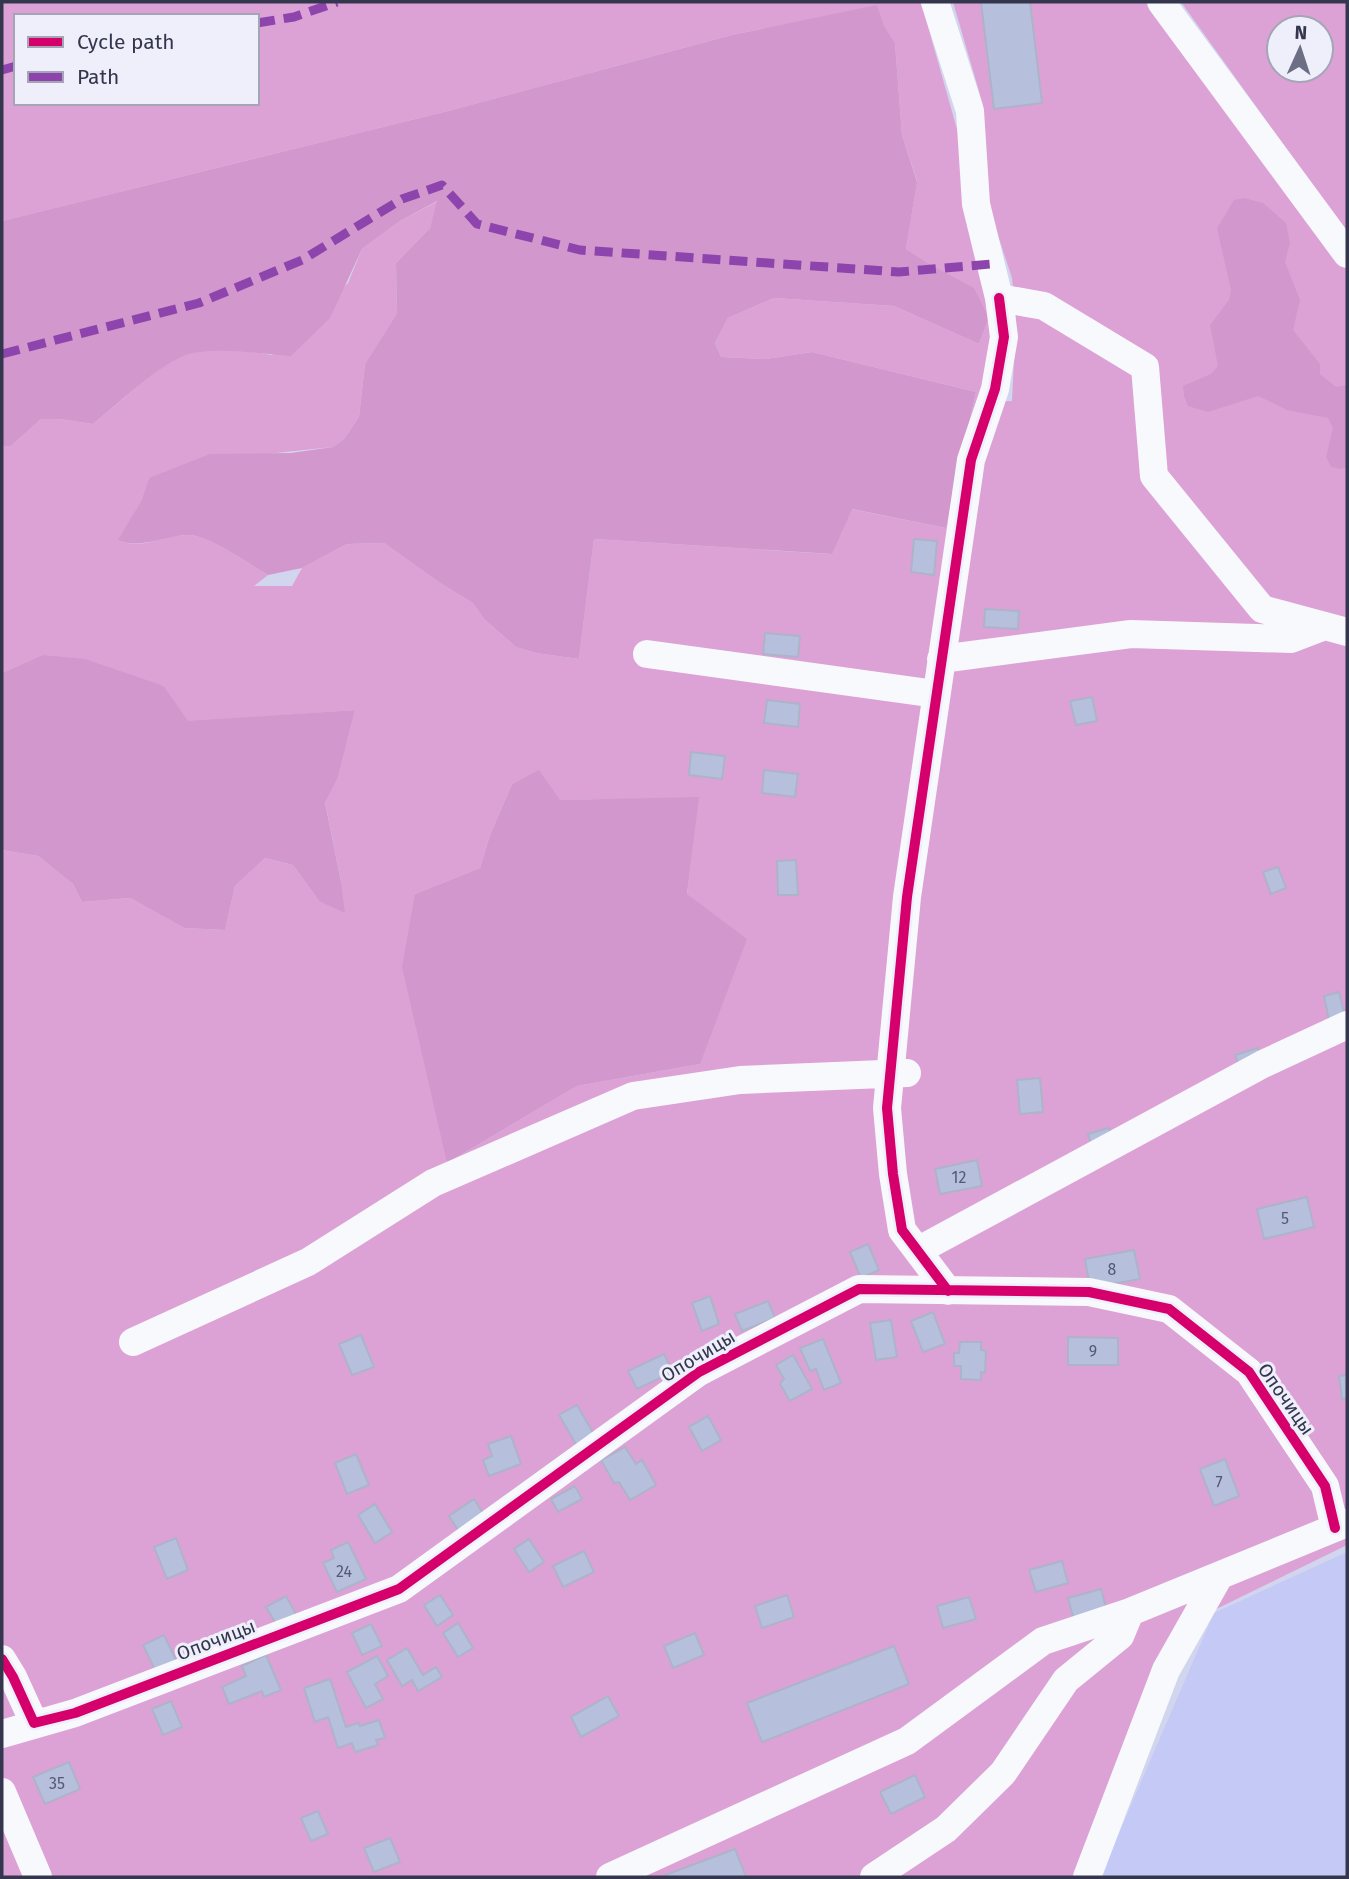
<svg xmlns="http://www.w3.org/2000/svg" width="1349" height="1879" viewBox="0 0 1349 1879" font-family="'Fira Sans',sans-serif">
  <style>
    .built { fill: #c4c9f6 }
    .green { fill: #dca2d6; fill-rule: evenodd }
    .forest { fill: #d297cc }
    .building { fill: #b6c0dc; stroke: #adb3c8; stroke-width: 2 }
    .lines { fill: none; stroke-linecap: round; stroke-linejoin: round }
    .minor { stroke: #f8f9fc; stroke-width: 28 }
    .quiet { stroke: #8e44ad; stroke-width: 9; stroke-dasharray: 18 9; stroke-linecap: butt }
    .cycleway-casing { stroke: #eeeffb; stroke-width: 15 }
    .cycleway { stroke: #d6006c; stroke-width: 10 }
    .labels { text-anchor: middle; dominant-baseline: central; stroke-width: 6; stroke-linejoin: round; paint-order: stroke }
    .number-label { font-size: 16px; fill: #555972 }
    .street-label { font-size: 19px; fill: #34364d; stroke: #eeeffb }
  </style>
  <rect width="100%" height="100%" fill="#d2d5ee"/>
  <!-- built -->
  <path class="built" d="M1347,1552V1877H1100L1214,1613Z"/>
  <!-- green -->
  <path class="green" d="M2,2H921L962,147L994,320L981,402L1012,401L1016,321L1012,278L987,202L983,105L953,2H1148L1347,267V1545L1198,1618L1079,1877H2V850L38,856L73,884L82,902L130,898L184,928L225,930L235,886L265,858L293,865L319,901L341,882L325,801L338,778L355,710L188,722L164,686L42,655L2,673V446H11L41,419H60L93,424C123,401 160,361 195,352C217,346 250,351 272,355L348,283L362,249L400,221L438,201L430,228L396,263L397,313L365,364L359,417L344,439L333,447L257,455L149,478L141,501L119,540C140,551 166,534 189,535C210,536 249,564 268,575L254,586H292L302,568L347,544L384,543L440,583L473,603L484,619L516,647L536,653L579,659L594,539L831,554L851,509L946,528L976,392L812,352L766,359L721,357L715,343L728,318L774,298L894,306L979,344L989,318L933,266L906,249L917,181L902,135L895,43L884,25L877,6L732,35L448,111L2,221ZM16,16H257V103H16ZM539,771L559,800L698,798L687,895L700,1064L577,1086L447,1163L415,894L480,868L490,835L512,784Z
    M1181,2H1347V234L1337,219ZM1279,28H1321V70H1279Z"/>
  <!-- forest -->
  <path class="forest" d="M877,5L884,25L895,43L902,135L917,182L906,249L933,266L974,288L989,318L979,344L894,306L774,298L728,318L715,343L721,357L766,359L812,352L976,392L946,528L852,509L832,554L594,539L579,659L536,653L516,647L484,619L473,603L440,583L384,543L347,544L302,568L268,575C249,564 210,536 189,535C166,535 141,550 118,540L141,501L149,478L210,454L291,453L333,447L344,439L359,417L365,364L397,313L396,263L430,228L437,201L400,221L362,249L330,318L291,356C260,354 230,348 199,352C167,355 120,403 93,424L60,419H41L11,446H2V221L448,111L732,35Z
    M1244,198L1263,203L1286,223L1290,243L1285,262L1300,300L1293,330L1320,364V374L1336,387L1347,385V467L1341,469L1331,467L1326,457L1333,428L1328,418L1287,410L1258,396L1208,412L1188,406L1184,396L1183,386L1211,374L1218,366L1210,325L1229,300L1231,290L1217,228L1234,200Z
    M42,655L85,659L164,686L188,721L355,710L338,778L325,802L341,882L345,913L319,901L293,865L265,858L235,886L225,930L184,928L130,898L82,902L73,884L38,856L2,850V673Z
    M539,770L560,800L699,797L687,894L747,939L700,1064L577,1086L447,1163L402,967L415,894L480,868L490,835L512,784Z"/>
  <!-- building -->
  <path class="building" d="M981,2H1030L1042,103L994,109Z
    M914,539L937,541L934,575L911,572Z
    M985,609L1019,611L1018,629L984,627Z
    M765,633L800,636L798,657L763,654Z
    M1092,697L1097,721L1076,725L1070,701Z
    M767,700L800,704L798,727L764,723Z
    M691,752L725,756L722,779L689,775Z
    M764,770L798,774L795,797L762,793Z
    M796,860L798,895H778L777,861Z
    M1278,867L1286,888L1271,894L1263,872Z
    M1339,992L1345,1017L1329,1020L1324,996Z
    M1258,1048L1262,1061L1240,1068L1235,1055Z
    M1040,1078L1043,1112L1020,1114L1017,1080Z
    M1109,1128L1113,1141L1092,1147L1088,1134Z
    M977,1160L982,1186L940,1194L935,1169Z
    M1307,1197L1314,1227L1264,1239L1257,1209Z
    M868,1244L879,1270L861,1278L850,1252Z
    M1134,1250L1140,1279L1090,1288L1085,1259Z
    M710,1296L719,1324L702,1331L692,1303Z
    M768,1301L775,1318L742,1331L735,1314Z
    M933,1312L945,1344L923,1352L911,1321Z
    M891,1320L897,1357L876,1360L870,1323Z
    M361,1335L374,1367L352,1375L339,1344Z
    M1068,1337L1118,1338V1365H1068Z
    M823,1339L841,1383L824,1390L816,1369L810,1371L800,1348Z
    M960,1342H981V1350L986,1351L985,1373L981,1372V1380L961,1379V1366H954V1353H959Z
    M664,1354L673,1372L637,1389L628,1371Z
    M793,1355L812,1389L790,1401L780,1384L784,1379L776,1365Z
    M1347,1375V1398L1342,1399L1339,1376Z
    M577,1405L595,1436L577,1446L559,1415Z
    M708,1416L721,1440L702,1451L689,1427Z
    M511,1436L521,1464L489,1476L483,1460L492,1456L488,1444Z
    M625,1447L636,1464L642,1460L656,1485L630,1500L619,1482L614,1483L601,1460Z
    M356,1454L369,1485L347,1494L335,1463Z
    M1225,1459L1239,1496L1214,1506L1200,1469Z
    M575,1486L582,1499L558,1512L551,1499Z
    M474,1499L486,1518L461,1535L449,1516Z
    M375,1504L392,1532L375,1543L358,1515Z
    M176,1538L188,1570L167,1579L154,1547Z
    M529,1539L544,1562L529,1572L514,1549Z
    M348,1542L366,1579L337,1592L323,1563L334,1558L331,1550Z
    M584,1551L594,1572L563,1587L553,1566Z
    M1062,1561L1068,1583L1036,1592L1029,1570Z
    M1101,1589L1107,1611L1074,1620L1068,1598Z
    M440,1595L453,1615L437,1626L424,1605Z
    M787,1595L794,1617L762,1628L755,1606Z
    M286,1596L297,1616L278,1627L266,1607Z
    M969,1597L976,1619L943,1628L937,1606Z
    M458,1623L473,1648L458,1657L443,1633Z
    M371,1624L382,1646L362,1655L352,1633Z
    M695,1633L704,1655L673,1668L664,1646Z
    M164,1635L177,1662L156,1672L143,1645Z
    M894,1646L909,1684L762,1742L747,1703Z
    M407,1648L423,1675L436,1667L442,1677L418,1691L412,1680L402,1686L387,1660Z
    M266,1655L281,1690L264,1697L262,1691L229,1704L222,1687L246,1676L242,1666Z
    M377,1656L388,1676L375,1684L383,1699L366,1708L347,1672Z
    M330,1679L346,1727L358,1723L360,1726L379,1720L385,1738L376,1740L378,1745L355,1752L352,1743L338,1748L328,1717L315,1722L304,1688Z
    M608,1696L619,1716L581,1737L571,1717Z
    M171,1701L182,1727L163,1735L152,1709Z
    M69,1762L80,1789L45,1804L33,1777Z
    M915,1775L925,1797L891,1814L880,1792Z
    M318,1811L328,1834L311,1841L301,1818Z
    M390,1838L400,1862L374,1872L364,1848Z
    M735,1849L746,1877H660Z"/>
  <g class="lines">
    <!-- minor -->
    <path class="minor" d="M935,2L970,111L976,204L999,298L1004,337L995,389L971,460L907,897L887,1108L893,1174L902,1230L948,1291
      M1161,2L1347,254
      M999,298L1044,306L1145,367L1154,476L1262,609L1347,632
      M647,654L936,694
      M941,659L1131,634L1291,639L1325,626
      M919,1250L1263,1064L1347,1025
      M133,1342L308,1262L433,1183L633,1096L740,1080L907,1073
      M2,1659L13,1677L34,1723
      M2,1734L75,1713L399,1589L699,1372L859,1289L1089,1292L1169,1309L1249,1372L1325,1486L1335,1528
      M2,1792L38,1877
      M610,1877L907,1741L1043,1641L1130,1612L1347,1523
      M874,1877L946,1829L1003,1773L1066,1680L1120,1636L1130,1612
      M1087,1877L1166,1670L1218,1578"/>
    <!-- quiet -->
    <path class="quiet" d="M257,23L294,17L337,2
      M2,70L16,66
      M2,354L199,303L302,260L402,199L442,185L477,224L580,250L899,272L991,264"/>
    <!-- cycleway casing -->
    <g class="cycleway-casing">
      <path id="cycleway" d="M948,1291L902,1230L893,1174L887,1108L907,897L971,460L995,389L1004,337L999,298
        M2,1659L13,1677L34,1723L75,1713L399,1589L699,1372L859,1289L1089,1292L1169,1309L1249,1372L1325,1486L1335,1528"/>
    </g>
    <!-- cycleway -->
    <use href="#cycleway" class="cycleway"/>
  </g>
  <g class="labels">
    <!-- number labels -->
    <g class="number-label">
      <text x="959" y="1177">12</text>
      <text x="1285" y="1218">5</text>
      <text x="1112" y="1269">8</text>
      <text x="1093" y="1351">9</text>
      <text x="1219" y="1482">7</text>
      <text x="344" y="1571">24</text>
      <text x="57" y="1783">35</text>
    </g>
    <!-- street labels -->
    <g class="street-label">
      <text transform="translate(698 1356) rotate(-31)">Опочицы</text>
      <text transform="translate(1286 1399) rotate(55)">Опочицы</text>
      <text transform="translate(216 1640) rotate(-21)">Опочицы</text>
    </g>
  </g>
  <!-- border -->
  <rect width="1349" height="1879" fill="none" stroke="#34364d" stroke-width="7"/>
  <!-- legend -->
  <rect x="14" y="14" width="245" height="91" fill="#eeeffb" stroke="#a4a5b5" stroke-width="2"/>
  <rect x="28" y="37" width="35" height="10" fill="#d6006c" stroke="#a4a5b5" stroke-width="2"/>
  <text x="77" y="49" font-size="21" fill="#34364d">Cycle path</text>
  <rect x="28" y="72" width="35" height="10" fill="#8e44ad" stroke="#a4a5b5" stroke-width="2"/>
  <text x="77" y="84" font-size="21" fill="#34364d">Path</text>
  <!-- north arrow -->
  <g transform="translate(1300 49) rotate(3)"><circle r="33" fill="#eeeffb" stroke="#a4a5b5" stroke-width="2"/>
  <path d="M0-5L12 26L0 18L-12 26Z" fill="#6b6e85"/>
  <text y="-10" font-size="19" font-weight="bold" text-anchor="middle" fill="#34364d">N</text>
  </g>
</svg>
